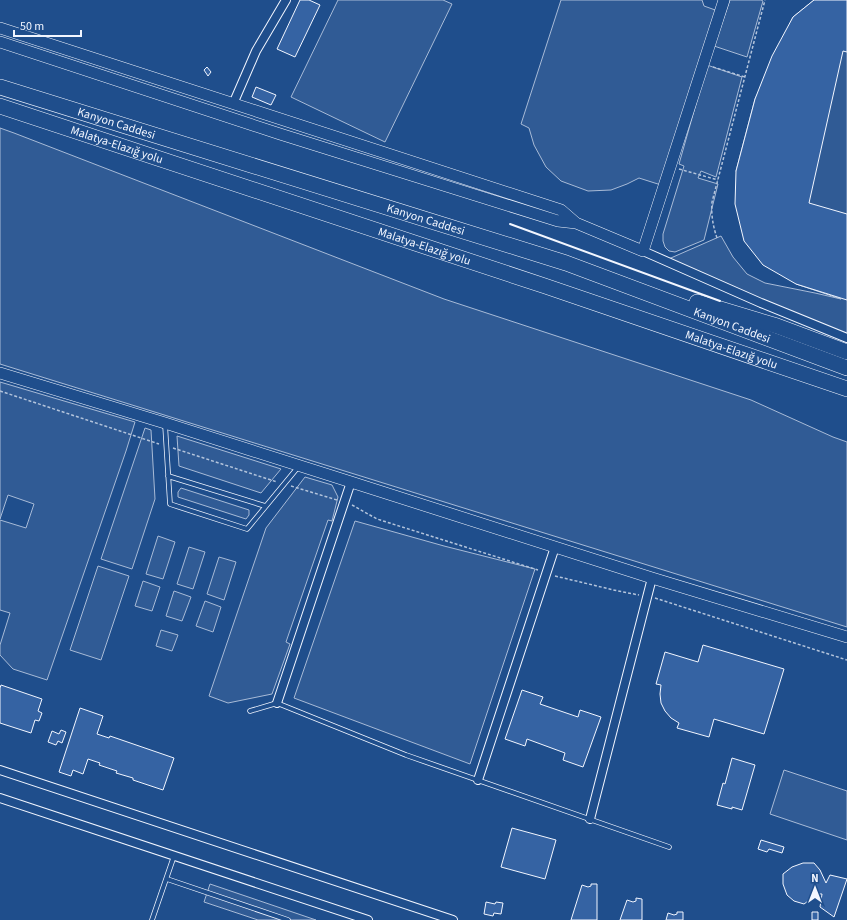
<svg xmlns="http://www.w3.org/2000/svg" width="847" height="920" viewBox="0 0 847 920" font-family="'Source Sans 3',sans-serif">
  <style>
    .built { fill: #305b95; stroke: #a8bbd7 }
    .building { fill: #3563a3; stroke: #f2f6ff }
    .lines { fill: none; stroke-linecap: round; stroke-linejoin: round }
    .lane-casing { stroke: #f2f6ff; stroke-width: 5.5 }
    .street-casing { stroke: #f2f6ff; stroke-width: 10 }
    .secondary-casing { stroke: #f2f6ff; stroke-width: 12 }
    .highway-casing { stroke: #f2f6ff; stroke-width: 16 }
    .path { stroke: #b3c4dc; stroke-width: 1.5; stroke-dasharray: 3 2; stroke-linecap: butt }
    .lane { stroke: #1f4e8c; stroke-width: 4 }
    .street { stroke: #1f4e8c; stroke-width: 8 }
    .secondary { stroke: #1f4e8c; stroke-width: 11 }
    .highway { stroke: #1f4e8c; stroke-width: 15 }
    .wall { stroke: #f2f6ff; stroke-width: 2 }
    .labels { text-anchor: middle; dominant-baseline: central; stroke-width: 3; stroke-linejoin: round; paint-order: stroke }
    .street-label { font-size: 12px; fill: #f2f6ff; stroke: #1f4e8c }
  </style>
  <rect width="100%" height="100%" fill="#1f4e8c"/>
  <!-- built -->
  <path class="built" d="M338,0H443L452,4L385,142L291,97Z
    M561,0H702L704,6L718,11L661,185L639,178L627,184L611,190L588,191L561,181L546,167L534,145L529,128L521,124Z
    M730,0H761L763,1L747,57L714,46Z
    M814,0H847V338L664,261L721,236L733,257L747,274L765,283L815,293L841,299L796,284L736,171L755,99L793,17Z
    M707,65L742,77L716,177L701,171L698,178L718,184L704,240L675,252L669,251L665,247L663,241V234L684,166L679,164Z
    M0,128L14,133L444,299L751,400L833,437L847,442V627L0,364Z
    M0,382L135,422L126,451L47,680L13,669L0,655V645L10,613L0,610V520L26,528L34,504L8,495L0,519Z
    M145,428L151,430L155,499L132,569L101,559Z
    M177,436L281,469L261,493L179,466Z
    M305,477L332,485L338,497L332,521L328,520L286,642L290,644L272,694L228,703L209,696L266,528Z
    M181,488L249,510V515L246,519L178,497V492Z
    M355,521L444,546L535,569L470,764L294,698Z
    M158,536L175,542L163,579L146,574Z
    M189,547L205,552L193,589L177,584Z
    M219,557L236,562L224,600L207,594Z
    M98,566L129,576L101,660L70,650Z
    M143,581L160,587L152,611L135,606Z
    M174,591L191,597L182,621L166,616Z
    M205,601L221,607L213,632L196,626Z
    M161,630L178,635L172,651L156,646Z
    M784,770L847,791V840L770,814Z
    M210,884L316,920H258L204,902Z"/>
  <!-- building -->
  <path class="building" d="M300,0H309L320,5L295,57L277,49Z
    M814,0H847V52L843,51L809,203L847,214V300L796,284L763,265L744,241L735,204L736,171L755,99L772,56L793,17Z
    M207,67L211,72L208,76L204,70Z
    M256,87L276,95L271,105L252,97Z
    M703,645L784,669L764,734L714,719L709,737L677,728L679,723L671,718L665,711L661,703L660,694L661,685L656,684L665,652L698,662Z
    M1,685L42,699L38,711L42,713L39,721L35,720L31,733L0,723V688Z
    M522,690L543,697L540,704L578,717L580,710L601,717L583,767L563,760L565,753L527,739L525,746L505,739Z
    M80,708L103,716L97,734L109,738L110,736L174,758L163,790L133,780V778L116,773L117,771L99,765L100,763L88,759L83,774L73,770L71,776L59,772Z
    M61,730L66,732L62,743L58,741L56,745L48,742L52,731L59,734Z
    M732,758L755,765L742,810L732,807V809L717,805L723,783L725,784Z
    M512,828L556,840L545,879L501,867Z
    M761,840L784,847L782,853L769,849L767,852L758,849Z
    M803,863H814L820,870L826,883L830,875L847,879L834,917L820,907L822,894H818L804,904L794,901L787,895L783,884V874L792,867Z
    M591,884H597V920H571L582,885L588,887L591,886Z
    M636,898L642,899V920H620L627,900L633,902L636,901Z
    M486,902L495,904L496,902L503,903L501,914L494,913L493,916L484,914Z
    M677,912H683V920H666L668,913L674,915L677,914Z
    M812,912H818V920H812Z"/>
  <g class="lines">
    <!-- lane casing -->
    <g class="lane-casing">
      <path id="lane" d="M165,424L170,504L247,529L299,466
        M168,476L265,506
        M250,711L277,703L406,755L669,847
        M167,879L288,920
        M152,920L174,856"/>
    </g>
    <!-- street casing -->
    <g class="street-casing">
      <path id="street" d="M233,104L256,51L286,0
        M643,251L761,303L847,338
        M277,703L351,482
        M0,770L453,920
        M478,780L555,547
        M0,798L368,920
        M590,819L652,578"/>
    </g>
    <!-- secondary casing -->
    <g class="secondary-casing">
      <path id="secondary" d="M0,28L561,210L576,223L643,251L724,0
        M0,42L280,134L558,221L576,223
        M0,373L165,423L351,482L652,578L847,637"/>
    </g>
    <!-- highway casing -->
    <g class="highway-casing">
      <g id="highway">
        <path id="s1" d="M0,87L566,263L847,368"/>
        <path id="s2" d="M0,106L545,286L847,389"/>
        <path d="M697,302L777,326L847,352"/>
      </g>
    </g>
    <!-- path -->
    <path class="path" d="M713,67L745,77
      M679,169L718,180
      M717,238C713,226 711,215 712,202L765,0
      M0,391L159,444
      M173,448L277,482
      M291,486L337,500
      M352,505L377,519L538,570
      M555,576L618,591L639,595
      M655,598L847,660"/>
    <!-- lane -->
    <use href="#lane" class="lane"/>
    <!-- street -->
    <use href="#street" class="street"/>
    <!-- secondary -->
    <use href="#secondary" class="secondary"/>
    <!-- highway -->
    <use href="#highway" class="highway"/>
    <!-- wall -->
    <path class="wall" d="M510,224L720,301"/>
  </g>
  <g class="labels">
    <!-- street labels -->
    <g class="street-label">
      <text stroke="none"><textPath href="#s1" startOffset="122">Kanyon Caddesi</textPath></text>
      <text stroke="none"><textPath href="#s2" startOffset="123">Malatya-Elazığ yolu</textPath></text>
      <text stroke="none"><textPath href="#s1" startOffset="446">Kanyon Caddesi</textPath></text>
      <text stroke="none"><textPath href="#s2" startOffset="447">Malatya-Elazığ yolu</textPath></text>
      <text stroke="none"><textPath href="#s1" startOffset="770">Kanyon Caddesi</textPath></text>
      <text stroke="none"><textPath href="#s2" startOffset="771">Malatya-Elazığ yolu</textPath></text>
    </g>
  </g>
  <!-- north arrow -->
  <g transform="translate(815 888)" stroke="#1f4e8c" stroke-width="3" paint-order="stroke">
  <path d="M0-3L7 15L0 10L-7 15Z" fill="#f2f6ff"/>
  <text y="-6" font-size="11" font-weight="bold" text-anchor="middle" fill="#f2f6ff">N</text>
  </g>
  <!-- scale -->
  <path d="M14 30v6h67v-6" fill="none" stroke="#f2f6ff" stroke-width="2"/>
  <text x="20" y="30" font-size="12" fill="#f2f6ff" stroke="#1f4e8c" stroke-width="3" paint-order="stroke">50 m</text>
</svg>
